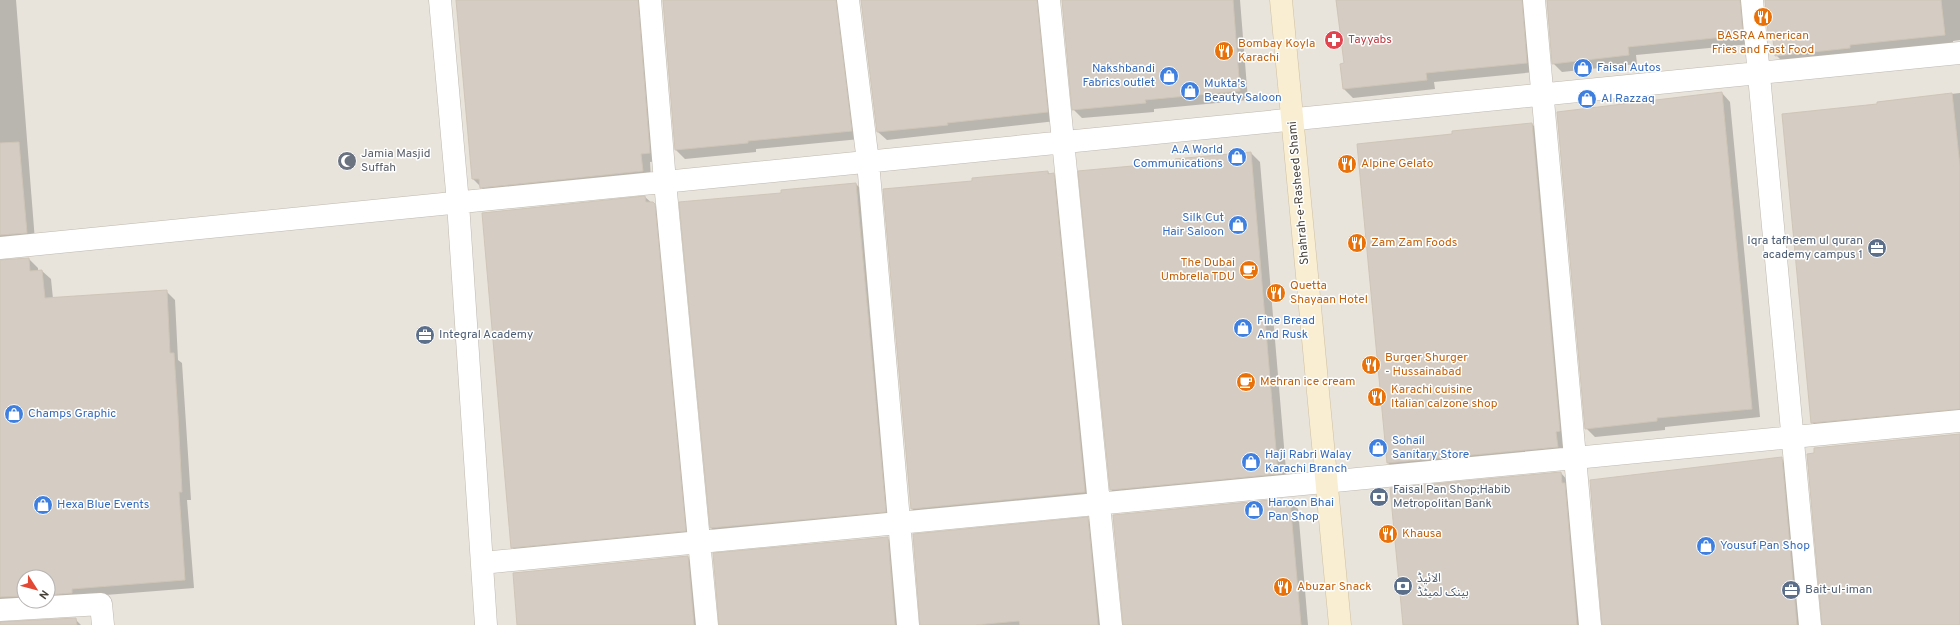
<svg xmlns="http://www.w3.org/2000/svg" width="1960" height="625" viewBox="0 0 1960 625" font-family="Overpass,'Noto Sans Arabic',sans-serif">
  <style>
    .residential { fill: #e8e3db; fill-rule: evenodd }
    .shadow { fill: #0003; fill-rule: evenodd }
    .building { fill: #d5cdc3; stroke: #cfc5b7 }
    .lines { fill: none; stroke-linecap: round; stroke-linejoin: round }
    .street-casing { stroke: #bfb9b0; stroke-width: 23 }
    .secondary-casing { stroke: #cfc1a1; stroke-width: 23 }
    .street { stroke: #fff; stroke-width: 22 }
    .secondary { stroke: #f9eed2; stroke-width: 22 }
    .labels { text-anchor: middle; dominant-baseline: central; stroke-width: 3; stroke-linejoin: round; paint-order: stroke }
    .food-label { font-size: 12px; fill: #c56008; stroke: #fff; text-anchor: start }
    .health-label { font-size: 12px; fill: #be3a42; stroke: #fff; text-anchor: start }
    .shop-label { font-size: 12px; fill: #366cbe; stroke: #fff; text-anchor: start }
    .worship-label { font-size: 12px; fill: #5b616d; stroke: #fff; text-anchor: start }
    .street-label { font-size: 12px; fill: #48423b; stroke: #fff }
    .service-label { font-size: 12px; fill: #4e5e75; stroke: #fff; text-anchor: start }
  </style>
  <rect width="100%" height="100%" fill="#f5f2ec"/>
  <!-- residential -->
  <path class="residential" d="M0,0H1960V625H0ZM24,577H48V601H24Z"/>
  <!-- shadow -->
  <path class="shadow" d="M0,0H16L35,241L0,248Z
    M458,0H650L658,161L650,162L651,180L490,196L473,179Z
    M664,0H848L860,139L756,149V152L685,159L676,150Z
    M862,0H1049L1056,121L887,140L878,132Z
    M1063,0H1240L1248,100L1154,109V112L1082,118L1073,109Z
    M1336,0H1534L1535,72L1434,82L1435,89L1353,98L1344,89L1341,65L1345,64Z
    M1547,0H1752L1751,44L1636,55L1637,64L1562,72L1553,63Z
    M1766,0H1960V40L1953,41V44L1785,64L1776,55L1774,37L1769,32Z
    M1722,93L1730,102L1760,417L1665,427V430L1595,437L1586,428Z
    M1960,93V418L1821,431L1812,422L1878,102Z
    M1532,124L1541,133L1566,456L1397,472L1388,463L1358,145L1453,135V132Z
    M1251,153L1260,162L1287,482L1120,498L1111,490L1177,163Z
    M1048,172L1050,174H1053L1062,183L1094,501L920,518L912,509L973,182Z
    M856,184L865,193L894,520L720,537L711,528L681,203L782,194V191Z
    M645,197L662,212L694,539L521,556L512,547Z
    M29,259L38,268V271H42L51,279L53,299L166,291L175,300L178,360L182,363L191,500H187L194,588L80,597L0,610V261ZM24,577H48V601H24Z
    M1781,458L1790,467L1805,625H1603Z
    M1561,473L1569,482L1585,625H1403Z
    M1282,501H1290L1298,509L1308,625H1124Z
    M1087,518L1096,527L1106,625H921Z
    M887,538L896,546L903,625H720Z
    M688,557L696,566L702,625H518Z
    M75,619L81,625H0V623Z"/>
  <!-- building -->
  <path class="building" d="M456,0H638L650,153L641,154L643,171L480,188L479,179H472Z
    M663,0H836L852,131L748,141V143L675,150Z
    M861,0H1037L1048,112L947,123L948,125L877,132Z
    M1062,0H1233L1240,91L1145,100L1146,103L1072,110Z
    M1336,0H1522L1527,63L1426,73L1427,80L1343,89L1340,64L1344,63Z
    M1547,0H1740L1743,35L1628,47L1629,55L1552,64Z
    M1765,0H1941L1945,35L1850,45V48L1775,56L1772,32L1768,33Z
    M1722,92L1752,409L1657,418V421L1585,429L1557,112Z
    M1952,93L1960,166V409L1811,423L1782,114L1877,104V102Z
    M1532,123L1560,431L1556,432L1558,447L1387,463L1357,144L1452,134V131Z
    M19,142L27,233L0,235V143Z
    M1251,152L1278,474L1110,490L1078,171L1176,162L1175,159Z
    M1048,171V174L1054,173L1085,492L911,509L883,189L972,181V178Z
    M856,183L886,512L710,528L679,202L781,193V190Z
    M645,196L646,202H653L655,204L686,531L511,548L482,213Z
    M29,258L30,271L42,270L45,298L167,290L170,353H174L178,415L182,492H179L185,580L72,589V593L48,595V577H24V596L0,597V260Z
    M1960,434V625H1822L1807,454L1814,453V448Z
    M1782,457L1797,625H1602L1590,480Z
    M1561,472L1562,483H1565L1577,625H1403L1390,488Z
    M1281,499V500H1290L1301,625H1123L1113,515Z
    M1088,517L1098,625H1020L1019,621L975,625H920L913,534Z
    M888,537L895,625H719L713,553Z
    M688,556L694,625H517L513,573Z
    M76,618L77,625H0V622Z"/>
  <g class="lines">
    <!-- street casing -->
    <g class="street-casing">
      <path id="street" d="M440,0L458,203L486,625
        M650,0L665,182L707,625
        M848,0L868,162L908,625
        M1049,0L1111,625
        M1534,0L1590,625
        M1752,0L1810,625
        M0,248L1960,53
        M482,563L1960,421
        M0,610L101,604L103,625"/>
    </g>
    <!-- secondary casing -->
    <g class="secondary-casing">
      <path id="secondary" d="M1281,0L1340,625"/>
    </g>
    <!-- street -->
    <use href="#street" class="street"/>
    <!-- secondary -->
    <use href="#secondary" class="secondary"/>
  </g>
  <!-- icons -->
  <defs>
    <g id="restaurant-disc" transform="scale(1)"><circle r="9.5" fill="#e8710a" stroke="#fff"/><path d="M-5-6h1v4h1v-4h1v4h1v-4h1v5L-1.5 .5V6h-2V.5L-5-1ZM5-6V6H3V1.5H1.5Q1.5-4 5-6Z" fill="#fff"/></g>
    <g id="pharmacy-disc" transform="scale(1)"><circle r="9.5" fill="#e0444e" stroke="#fff"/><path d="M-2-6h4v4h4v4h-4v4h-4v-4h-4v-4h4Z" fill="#fff"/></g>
    <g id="shop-disc" transform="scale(1)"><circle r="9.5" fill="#3f7fe0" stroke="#fff"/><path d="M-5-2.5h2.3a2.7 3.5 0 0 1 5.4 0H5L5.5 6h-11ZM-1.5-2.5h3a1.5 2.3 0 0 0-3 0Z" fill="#fff"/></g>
    <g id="mosque-disc" transform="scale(1)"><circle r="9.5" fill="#6b7280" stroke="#fff"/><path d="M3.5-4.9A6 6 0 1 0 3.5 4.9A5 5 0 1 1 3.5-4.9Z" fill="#fff"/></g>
    <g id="office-disc" transform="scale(1)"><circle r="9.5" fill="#5c6f8a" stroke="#fff"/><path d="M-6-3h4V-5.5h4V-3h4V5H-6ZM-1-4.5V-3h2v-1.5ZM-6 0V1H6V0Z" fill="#fff"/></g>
    <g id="cafe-disc" transform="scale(1)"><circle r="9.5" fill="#e8710a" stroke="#fff"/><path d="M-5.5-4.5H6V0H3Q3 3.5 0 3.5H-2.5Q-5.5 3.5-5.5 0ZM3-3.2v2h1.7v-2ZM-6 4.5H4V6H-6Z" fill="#fff"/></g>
    <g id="bank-disc" transform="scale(1)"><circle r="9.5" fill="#5c6f8a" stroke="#fff"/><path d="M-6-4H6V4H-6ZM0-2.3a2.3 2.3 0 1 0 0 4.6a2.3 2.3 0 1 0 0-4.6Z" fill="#fff"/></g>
  </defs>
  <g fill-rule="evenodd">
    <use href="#restaurant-disc" x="1763" y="17"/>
    <use href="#pharmacy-disc" x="1334" y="40"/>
    <use href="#restaurant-disc" x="1224" y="51"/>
    <use href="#shop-disc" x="1583" y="68"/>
    <use href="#shop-disc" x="1169" y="76"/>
    <use href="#shop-disc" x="1190" y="91"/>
    <use href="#shop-disc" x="1587" y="99"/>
    <use href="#shop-disc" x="1237" y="157"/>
    <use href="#mosque-disc" x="347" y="161"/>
    <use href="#restaurant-disc" x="1347" y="164"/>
    <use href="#shop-disc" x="1238" y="225"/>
    <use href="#restaurant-disc" x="1357" y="243"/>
    <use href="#office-disc" x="1877" y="248"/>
    <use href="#cafe-disc" x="1249" y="270"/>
    <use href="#restaurant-disc" x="1276" y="293"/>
    <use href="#shop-disc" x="1243" y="328"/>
    <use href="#office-disc" x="425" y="335"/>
    <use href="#restaurant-disc" x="1371" y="365"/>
    <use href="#cafe-disc" x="1246" y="382"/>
    <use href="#restaurant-disc" x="1377" y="397"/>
    <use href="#shop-disc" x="14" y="414"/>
    <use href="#shop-disc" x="1378" y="448"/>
    <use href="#shop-disc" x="1251" y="462"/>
    <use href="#bank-disc" x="1379" y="497"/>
    <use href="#shop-disc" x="43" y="505"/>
    <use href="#shop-disc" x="1254" y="510"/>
    <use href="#restaurant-disc" x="1388" y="534"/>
    <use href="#shop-disc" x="1706" y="546"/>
    <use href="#bank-disc" x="1403" y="586"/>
    <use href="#restaurant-disc" x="1283" y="587"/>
    <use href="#office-disc" x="1791" y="590"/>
  </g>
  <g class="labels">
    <!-- food labels -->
    <g class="food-label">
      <text x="1763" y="36" text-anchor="middle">BASRA American<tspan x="1763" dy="14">Fries and Fast Food</tspan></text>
      <text x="1238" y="44">Bombay Koyla<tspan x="1238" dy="14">Karachi</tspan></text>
      <text x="1361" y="164">Alpine Gelato</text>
      <text x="1371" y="243">Zam Zam Foods</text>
      <text x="1235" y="263" text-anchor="end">The Dubai<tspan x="1235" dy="14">Umbrella TDU</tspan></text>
      <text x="1290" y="286">Quetta<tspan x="1290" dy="14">Shayaan Hotel</tspan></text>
      <text x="1385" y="358">Burger Shurger<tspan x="1385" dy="14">- Hussainabad</tspan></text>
      <text x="1260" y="382">Mehran ice cream</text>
      <text x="1391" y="390">Karachi cuisine<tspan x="1391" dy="14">Italian calzone shop</tspan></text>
      <text x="1402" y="534">Khausa</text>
      <text x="1297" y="587">Abuzar Snack</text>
    </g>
    <!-- health labels -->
    <g class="health-label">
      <text x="1348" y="40">Tayyabs</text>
    </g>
    <!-- shop labels -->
    <g class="shop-label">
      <text x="1597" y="68">Faisal Autos</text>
      <text x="1155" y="69" text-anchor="end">Nakshbandi<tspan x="1155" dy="14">Fabrics outlet</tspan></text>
      <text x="1204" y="84">Mukta's<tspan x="1204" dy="14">Beauty Saloon</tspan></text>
      <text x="1601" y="99">Al Razzaq</text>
      <text x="1223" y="150" text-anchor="end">A.A World<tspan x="1223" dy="14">Communications</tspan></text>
      <text x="1224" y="218" text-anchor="end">Silk Cut<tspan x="1224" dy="14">Hair Saloon</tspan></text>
      <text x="1257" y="321">Fine Bread<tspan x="1257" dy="14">And Rusk</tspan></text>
      <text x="28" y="414">Champs Graphic</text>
      <text x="1392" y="441">Sohail<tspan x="1392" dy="14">Sanitary Store</tspan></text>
      <text x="1265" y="455">Haji Rabri Walay<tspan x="1265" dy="14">Karachi Branch</tspan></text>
      <text x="1268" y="503">Haroon Bhai<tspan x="1268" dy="14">Pan Shop</tspan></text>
      <text x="57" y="505">Hexa Blue Events</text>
      <text x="1720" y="546">Yousuf Pan Shop</text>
    </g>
    <!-- worship labels -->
    <g class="worship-label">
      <text x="361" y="154">Jamia Masjid<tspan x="361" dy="14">Suffah</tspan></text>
    </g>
    <!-- street labels -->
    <g class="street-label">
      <text transform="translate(1299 193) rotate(-95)">Shahrah-e-Rasheed Shami</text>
    </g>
    <!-- service labels -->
    <g class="service-label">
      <text x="1863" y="241" text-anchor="end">Iqra tafheem ul quran<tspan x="1863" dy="14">academy campus 1</tspan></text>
      <text x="439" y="335">Integral Academy</text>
      <text x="1393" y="490">Faisal Pan Shop;Habib<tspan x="1393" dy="14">Metropolitan Bank</tspan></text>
      <text x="1417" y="579">الائیڈ<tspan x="1417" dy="14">بینک لمیٹڈ</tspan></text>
      <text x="1805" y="590">Bait-ul-iman</text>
    </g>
  </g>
  <!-- north arrow -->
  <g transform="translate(36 589) rotate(126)"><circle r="19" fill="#ffffff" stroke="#b6b3b1"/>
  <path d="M0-3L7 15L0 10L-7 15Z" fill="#e34835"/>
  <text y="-6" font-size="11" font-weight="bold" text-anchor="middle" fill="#48423b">N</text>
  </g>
</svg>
